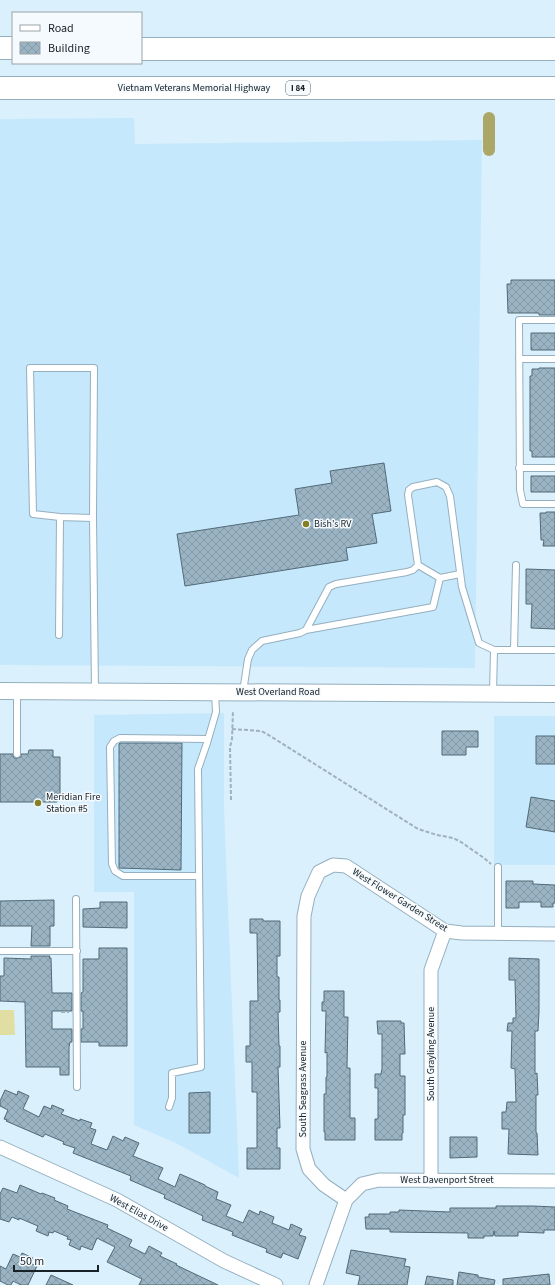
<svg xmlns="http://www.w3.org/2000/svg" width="555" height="1285" viewBox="0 0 555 1285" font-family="'Source Sans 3',sans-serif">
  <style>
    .built { fill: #c5e8fd }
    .pitch { fill: #e1dea3 }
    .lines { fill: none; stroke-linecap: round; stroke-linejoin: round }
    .canal { stroke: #aba767; stroke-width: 12 }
    .building { fill: url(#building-cross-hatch); stroke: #526a77 }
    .service-casing { stroke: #95afbe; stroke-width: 8 }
    .minor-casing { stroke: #95afbe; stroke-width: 15 }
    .tertiary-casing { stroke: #95afbe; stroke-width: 18 }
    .motorway-casing { stroke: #95afbe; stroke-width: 24 }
    .path { stroke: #9fb2bc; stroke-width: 2; stroke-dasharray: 4 2; stroke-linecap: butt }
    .service { stroke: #fff; stroke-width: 6 }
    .minor { stroke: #fff; stroke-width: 13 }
    .tertiary { stroke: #fff; stroke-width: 16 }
    .motorway { stroke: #fff; stroke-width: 22 }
    .poi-dot { fill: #867f26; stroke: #f4fafd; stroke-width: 1.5 }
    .labels { text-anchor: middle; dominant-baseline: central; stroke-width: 3; stroke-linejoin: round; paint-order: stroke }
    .shield { fill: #f4fafd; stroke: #596266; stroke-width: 1 }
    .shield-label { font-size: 9px; font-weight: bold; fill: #172126 }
    .street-label { font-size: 10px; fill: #172126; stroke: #f4fafd }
    .poi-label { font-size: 10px; fill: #172126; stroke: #f4fafd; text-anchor: start }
  </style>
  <defs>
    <pattern id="building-cross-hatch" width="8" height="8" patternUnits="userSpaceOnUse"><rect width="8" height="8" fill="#9ab4c4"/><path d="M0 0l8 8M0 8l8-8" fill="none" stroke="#849aa8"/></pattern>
  </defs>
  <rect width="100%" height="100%" fill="#daf0fc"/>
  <!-- built -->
  <path class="built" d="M134,118L135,144L482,140L475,668L0,665V119Z
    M224,713V809L239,1178L176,1143L134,1125V892H94V715Z
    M494,716H555V865H494Z"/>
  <!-- pitch -->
  <path class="pitch" d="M0,1010H14L15,1035H0Z"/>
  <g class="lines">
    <!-- canal -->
    <path class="canal" d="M489,150V118"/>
  </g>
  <!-- building -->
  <path class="building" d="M511,280H555V315H539V313H508L507,284H511Z
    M531,333H555V350H531Z
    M539,368H555V457H532V451H530V376H532V369H539Z
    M384,463L391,511L372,514L377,543L346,548L348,560L185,586L177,534L299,515L295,489L332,483L330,471Z
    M531,476H555V492H531Z
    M546,512H555V546H543L544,540H541L540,513H546Z
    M526,569L555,570V629L531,628L532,604H526Z
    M442,731H478V747H466V755H442Z
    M536,736H555V764H536Z
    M120,743H182L181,870L119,868V744Z
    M29,750H53V757H60V794H57V802H0V754H13L14,758H17L21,757V754H28Z
    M531,797L555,801V832L526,827Z
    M506,881H533V884L555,885V903H553V907H541V902H519V908H506Z
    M54,900V926H50V946H31L32,926H0V901Z
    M100,902H127V928L83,927V909L100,908Z
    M250,919H263V921H280V956H277V977H279V1000H280V1012H278L279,1046H280V1067H278L280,1128H277V1148H280V1169H247V1148H257V1092H252V1062H246V1046H250V1001H258L257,933H250Z
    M99,948H127V1046H99V1042H81V1029H83V1011H81V993L83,992V959H99Z
    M31,956H50L49,958H51L52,993H72V1011H52V1029H72V1042H70L69,1047V1075H60V1067H26L25,1002L0,1001V976H4V958L31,959Z
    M509,958L539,959V1011L538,1031H535V1074L537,1073L538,1095H536V1133H537L538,1155L508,1154L509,1129H502V1112H506L507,1102H516L515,1069L511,1068L512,1031H507L508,1023H513V1018H516L515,980H509Z
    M324,991H344V1017H348L347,1068H350V1118H355V1140H325V1132H324V1094H326V1077H327V1052L325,1053L326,1011H322V1002H324Z
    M377,1021H401V1023H404L405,1054H400V1076H405V1115H403V1133H402V1140H375V1119H378V1088H375V1074H381L382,1069V1034H378Z
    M5,1090L17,1095L18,1091L29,1096L23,1109L39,1117L44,1106L51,1109L52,1105L64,1110L61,1114L80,1121V1119L92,1123L90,1128L96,1130L91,1144L107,1150L113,1136L123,1141L125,1137L139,1143L133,1156L163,1168L158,1179L175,1187L180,1174L205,1185V1186L218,1192L216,1199L231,1205L226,1216L243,1223L249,1210L259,1215L260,1211L274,1217L272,1223L289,1230L291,1224L302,1229L299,1235L306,1237L298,1259L283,1253L281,1258L266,1252L267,1249L232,1235L233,1232L202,1220L203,1216L164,1198L165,1195L130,1180L131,1176L73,1153L75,1148L63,1144L64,1142L45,1134L43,1137L6,1121L7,1120L4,1119L8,1110L0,1106V1101Z
    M210,1092V1133H189V1093Z
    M450,1137H477V1157L450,1158Z
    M20,1185L41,1194L42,1193L55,1198L54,1200L68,1206L67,1209L108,1225L107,1228L132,1240L129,1246L145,1254L149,1246L162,1253L160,1256L177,1264L176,1265L218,1285H139L142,1279L107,1262L115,1247L97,1238L92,1250L81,1246L80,1250L69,1245L71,1240L67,1239L68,1237L54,1231L53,1233L49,1232L48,1236L36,1231L38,1226L19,1218V1220L12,1217L9,1222L0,1219V1194L3,1188L17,1193Z
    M496,1206H533L555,1207V1230H544V1233L518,1232V1236H495L494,1231L493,1236H484V1238H468V1233L390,1232V1229H366L365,1217H369V1214H390V1212H399V1210L450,1212V1208H496Z
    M351,1250L406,1259L404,1266L410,1267L407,1285H358L360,1276L346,1273Z
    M22,1253L33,1258L30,1263L37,1266L28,1285H21L13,1281L11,1285H8L0,1281V1266L6,1269L13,1254L20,1257Z
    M459,1272L478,1275V1277L495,1280L494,1285H457Z
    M549,1274L550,1285H503V1279Z
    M51,1275L73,1285H46Z
    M427,1276L453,1280V1285H425Z"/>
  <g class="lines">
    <!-- service casing -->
    <g class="service-casing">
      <path id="service" d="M555,320H519L520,490L523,504H555
        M519,359H555
        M519,468H555
        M93,518L60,517L33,514L30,368H94L93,518L95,691
        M418,565L440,578
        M306,630L433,607L440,578L460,574
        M59,635L60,517
        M514,650L516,565
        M17,692V754
        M243,692L248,659L252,650L262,641L300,633L306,630L329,587L336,584L407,572L413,570L418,565L408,495L409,490L413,487L437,482L446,487L450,496L462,587L479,643L494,650H555
        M493,693L494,650
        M199,876H123L115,871L112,864L110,747L114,741L120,738L208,739
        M76,899L77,1087
        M498,933V867
        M0,951H77
        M169,1107L172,1098V1073L201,1067L198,769L207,743L216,712L215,693"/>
    </g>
    <!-- minor casing -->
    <g class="minor-casing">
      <path id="minor" d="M0,1147L117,1200L224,1261L276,1285
        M431,1181V970L445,931
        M346,1200L362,1184L379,1180L555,1181
        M316,1285L346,1200L324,1185L309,1169L303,1149L304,916L308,896L319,872L333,865L346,866L445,931L462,933L555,934"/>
    </g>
    <!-- tertiary casing -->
    <g class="tertiary-casing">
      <path id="tertiary" d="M0,691L555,694"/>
    </g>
    <!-- motorway casing -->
    <g class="motorway-casing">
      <path id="motorway" d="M0,48H13
        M141,49H555
        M0,88H555"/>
    </g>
    <!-- path -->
    <path class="path" d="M232,729L261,731L267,734L418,829L437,835L453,838L461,842L484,858L491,864
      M231,800L230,747L232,739L233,711
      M61,1012H69
      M85,1012H92"/>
    <!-- service -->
    <use href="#service" class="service"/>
    <!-- minor -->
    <use href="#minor" class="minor"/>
    <!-- tertiary -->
    <use href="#tertiary" class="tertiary"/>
    <!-- motorway -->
    <use href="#motorway" class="motorway"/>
  </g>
  <!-- markers -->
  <g class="poi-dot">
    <circle cx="306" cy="524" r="4"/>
    <circle cx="38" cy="803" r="4"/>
  </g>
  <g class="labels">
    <!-- shield labels -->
    <rect class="shield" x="286" y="81" width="24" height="14" rx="3"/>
    <g class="shield-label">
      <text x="298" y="88">I 84</text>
    </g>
    <!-- street labels -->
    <g class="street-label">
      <text x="194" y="88">Vietnam Veterans Memorial Highway</text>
      <text x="278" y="692">West Overland Road</text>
      <text transform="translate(400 900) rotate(32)">West Flower Garden Street</text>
      <text transform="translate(431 1054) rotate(-90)">South Grayling Avenue</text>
      <text transform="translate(303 1089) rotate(-90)">South Seagrass Avenue</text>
      <text x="447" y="1180">West Davenport Street</text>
      <text transform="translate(139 1213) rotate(29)">West Elias Drive</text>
    </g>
    <!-- poi labels -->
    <g class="poi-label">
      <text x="314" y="524">Bish's RV</text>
      <text x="46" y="797">Meridian Fire<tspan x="46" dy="12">Station #5</tspan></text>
    </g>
  </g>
  <!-- legend -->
  <rect x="12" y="12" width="130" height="52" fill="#f4fafd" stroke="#9ca3a7"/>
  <rect x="20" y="25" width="20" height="6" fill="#ffffff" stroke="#9ca3a7"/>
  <text x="48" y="32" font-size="12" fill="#172126">Road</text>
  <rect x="20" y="42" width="20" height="12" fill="url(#building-cross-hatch)" stroke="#9ca3a7"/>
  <text x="48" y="52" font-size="12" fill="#172126">Building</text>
  <!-- scale -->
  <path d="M14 1265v6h84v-6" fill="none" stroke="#172126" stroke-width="2"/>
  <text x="20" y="1265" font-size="12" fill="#172126" stroke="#f4fafd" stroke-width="3" paint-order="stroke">50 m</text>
</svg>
